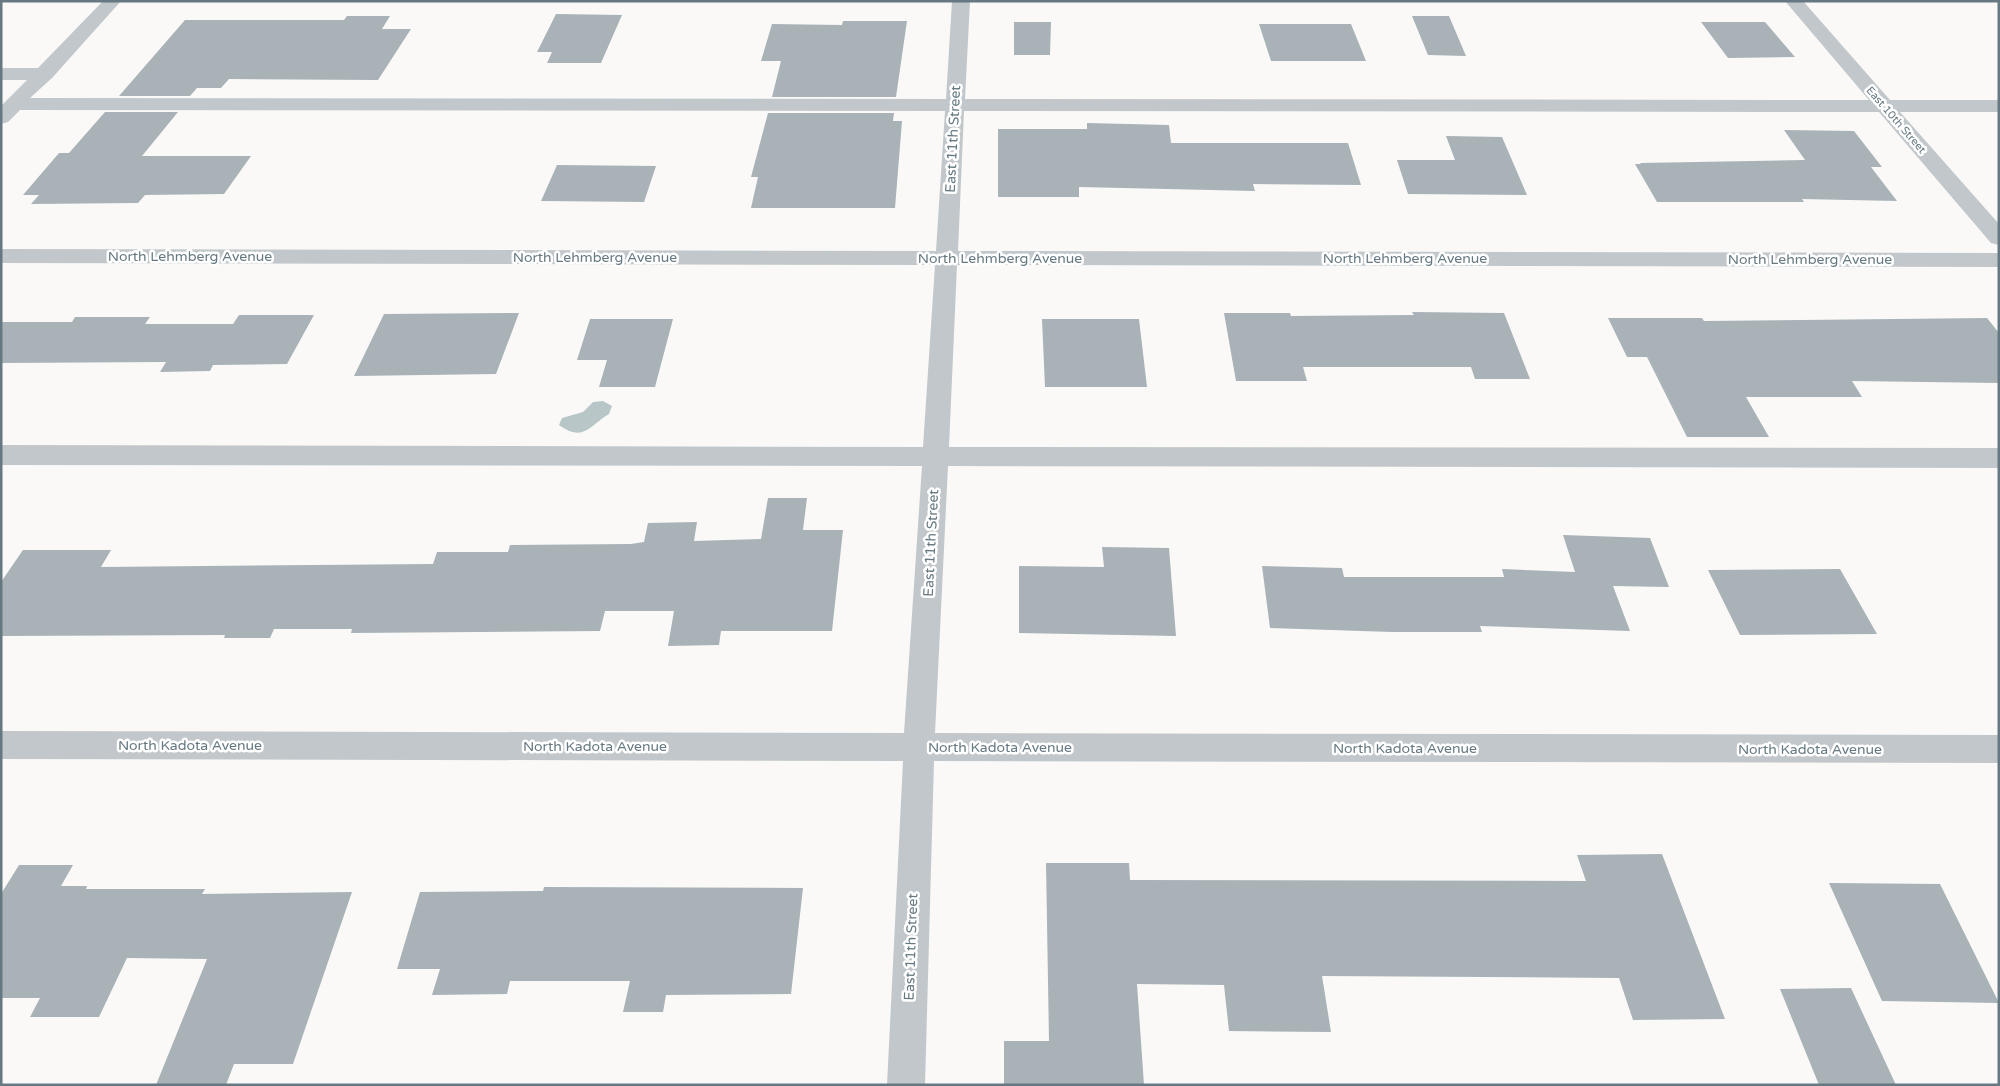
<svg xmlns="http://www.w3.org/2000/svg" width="2000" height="1086" viewBox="0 0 2000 1086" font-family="'Varela Round',sans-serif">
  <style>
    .water { fill: #b8c6c8 }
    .building { fill: #a8b2b7 }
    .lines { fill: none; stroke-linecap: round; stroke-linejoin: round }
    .minor { fill: #c1c7ca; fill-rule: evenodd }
    .labels { text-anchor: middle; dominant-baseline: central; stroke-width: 5; stroke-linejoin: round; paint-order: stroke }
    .far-street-label { font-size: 11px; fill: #667982; stroke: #fff }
    .street-label { font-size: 14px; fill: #667982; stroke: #fff }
  </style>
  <rect width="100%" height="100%" fill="#faf9f8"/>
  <!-- water -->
  <path class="water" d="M603,401L612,406L609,414C590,425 584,443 559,425L562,418L583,412L593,402Z"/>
  <!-- building -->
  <path class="building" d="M556,14L622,15L601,63H547L552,52H537Z
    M347,16H390L382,29H411L378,80L229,79L221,88H197L190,96H119L185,20H344Z
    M1412,16H1449L1466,56L1428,55Z
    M843,21H907L896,97H772L781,61H761L772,24L842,25Z
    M1014,22H1051L1050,55H1014Z
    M1701,22H1765L1795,57L1728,58Z
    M1259,24H1351L1366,61H1271Z
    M105,112H178L142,156H251L224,194L145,195L138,203L31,204L39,195H23L59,153H69Z
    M768,113H894L893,121H902L895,208H751L758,177H751Z
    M1087,123L1169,125L1171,143H1348L1361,185L1253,184L1255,191L1079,187V197H998V129H1087Z
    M1784,130L1854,131L1882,167H1871L1897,201L1802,199L1804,202H1657L1635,164H1641L1640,163L1805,160Z
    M1446,136L1502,137L1527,195L1408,194L1397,160H1455Z
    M557,165L656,166L644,202L541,201Z
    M1412,312L1504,313L1530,379H1475L1471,367H1303L1307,381H1236L1224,313H1290L1291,316L1414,315Z
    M519,313L496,374L354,376L384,314Z
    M239,315H314L287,364L213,365L210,371L160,372L166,362L1,363V322H72L75,317H150L145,324H233Z
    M1608,318H1702L1704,321L1987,318L1999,333V383L1852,381L1862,397H1746L1769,437H1687L1647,357H1627Z
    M590,319H673L655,387H599L607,360H577Z
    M1042,319H1139L1147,387H1045Z
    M768,498H807L803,530H843L832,631H721L719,645L668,646L674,611H605L600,631L351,633L352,629H274L270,638H224L225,635L1,636V582L23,550H111L101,567L433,564L437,552H508L510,545L631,544L644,542L648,523L697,522L694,541L761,539Z
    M1563,535L1650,538L1669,587L1613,586L1630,631L1480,626L1482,632H1392L1270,628L1262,566L1342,568L1344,577H1504L1502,569L1575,572Z
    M1102,547L1169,548L1176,636L1019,633V566L1104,567Z
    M1840,569L1877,634L1740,635L1708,570Z
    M1662,854L1725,1019L1633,1020L1619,978L1322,976L1331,1032L1229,1031L1224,985L1137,984L1144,1085H1004V1041H1049L1046,863H1129L1130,880L1586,881L1577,855Z
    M19,865H73L61,886H87L86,889H205L202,894L352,892L293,1064H234L226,1085H156L207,959L127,958L99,1017H30L40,998H1V894Z
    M1829,883L1940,884L1999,1003L1882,1001Z
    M544,887L803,888L791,994L666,995L663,1012H623L630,981H510L507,994L432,995L440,969H397L420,892L543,891Z
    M1851,988L1896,1085H1819L1780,989Z"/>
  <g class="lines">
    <!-- minor -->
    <path class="minor" d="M103,1H121L52,78L30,98L946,99L952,1H970L965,99L1869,100L1785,1H1803L1890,100H1999V112H1900L1999,224V245L1991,243L1879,112L964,111L958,251L1999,253V267L957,265L949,447L1999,448V468L948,466L935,733L1999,735V763L934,761L925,1085H887L903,761L1,759V731L904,733L922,466L1,465V445L923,447L935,265L1,263V249L936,251L945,111L20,110L8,122L1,124V106L27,80H1V68H38Z"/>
  </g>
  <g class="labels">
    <!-- far-street labels -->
    <g class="far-street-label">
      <text transform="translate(1896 120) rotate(49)">East 10th Street</text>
    </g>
    <!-- street labels -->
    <g class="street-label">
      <text transform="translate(953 139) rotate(-87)">East 11th Street</text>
      <text x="190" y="256">North Lehmberg Avenue</text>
      <text x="595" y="257">North Lehmberg Avenue</text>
      <text x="1000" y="258">North Lehmberg Avenue</text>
      <text x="1405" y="258">North Lehmberg Avenue</text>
      <text x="1810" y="259">North Lehmberg Avenue</text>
      <text transform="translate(931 543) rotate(-87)">East 11th Street</text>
      <text x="190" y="745">North Kadota Avenue</text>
      <text x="595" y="746">North Kadota Avenue</text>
      <text x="1000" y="747">North Kadota Avenue</text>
      <text x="1405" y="748">North Kadota Avenue</text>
      <text x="1810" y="749">North Kadota Avenue</text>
      <text transform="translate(911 947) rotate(-88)">East 11th Street</text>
    </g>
  </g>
  <!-- border -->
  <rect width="2000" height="1086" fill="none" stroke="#667982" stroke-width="5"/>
</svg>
